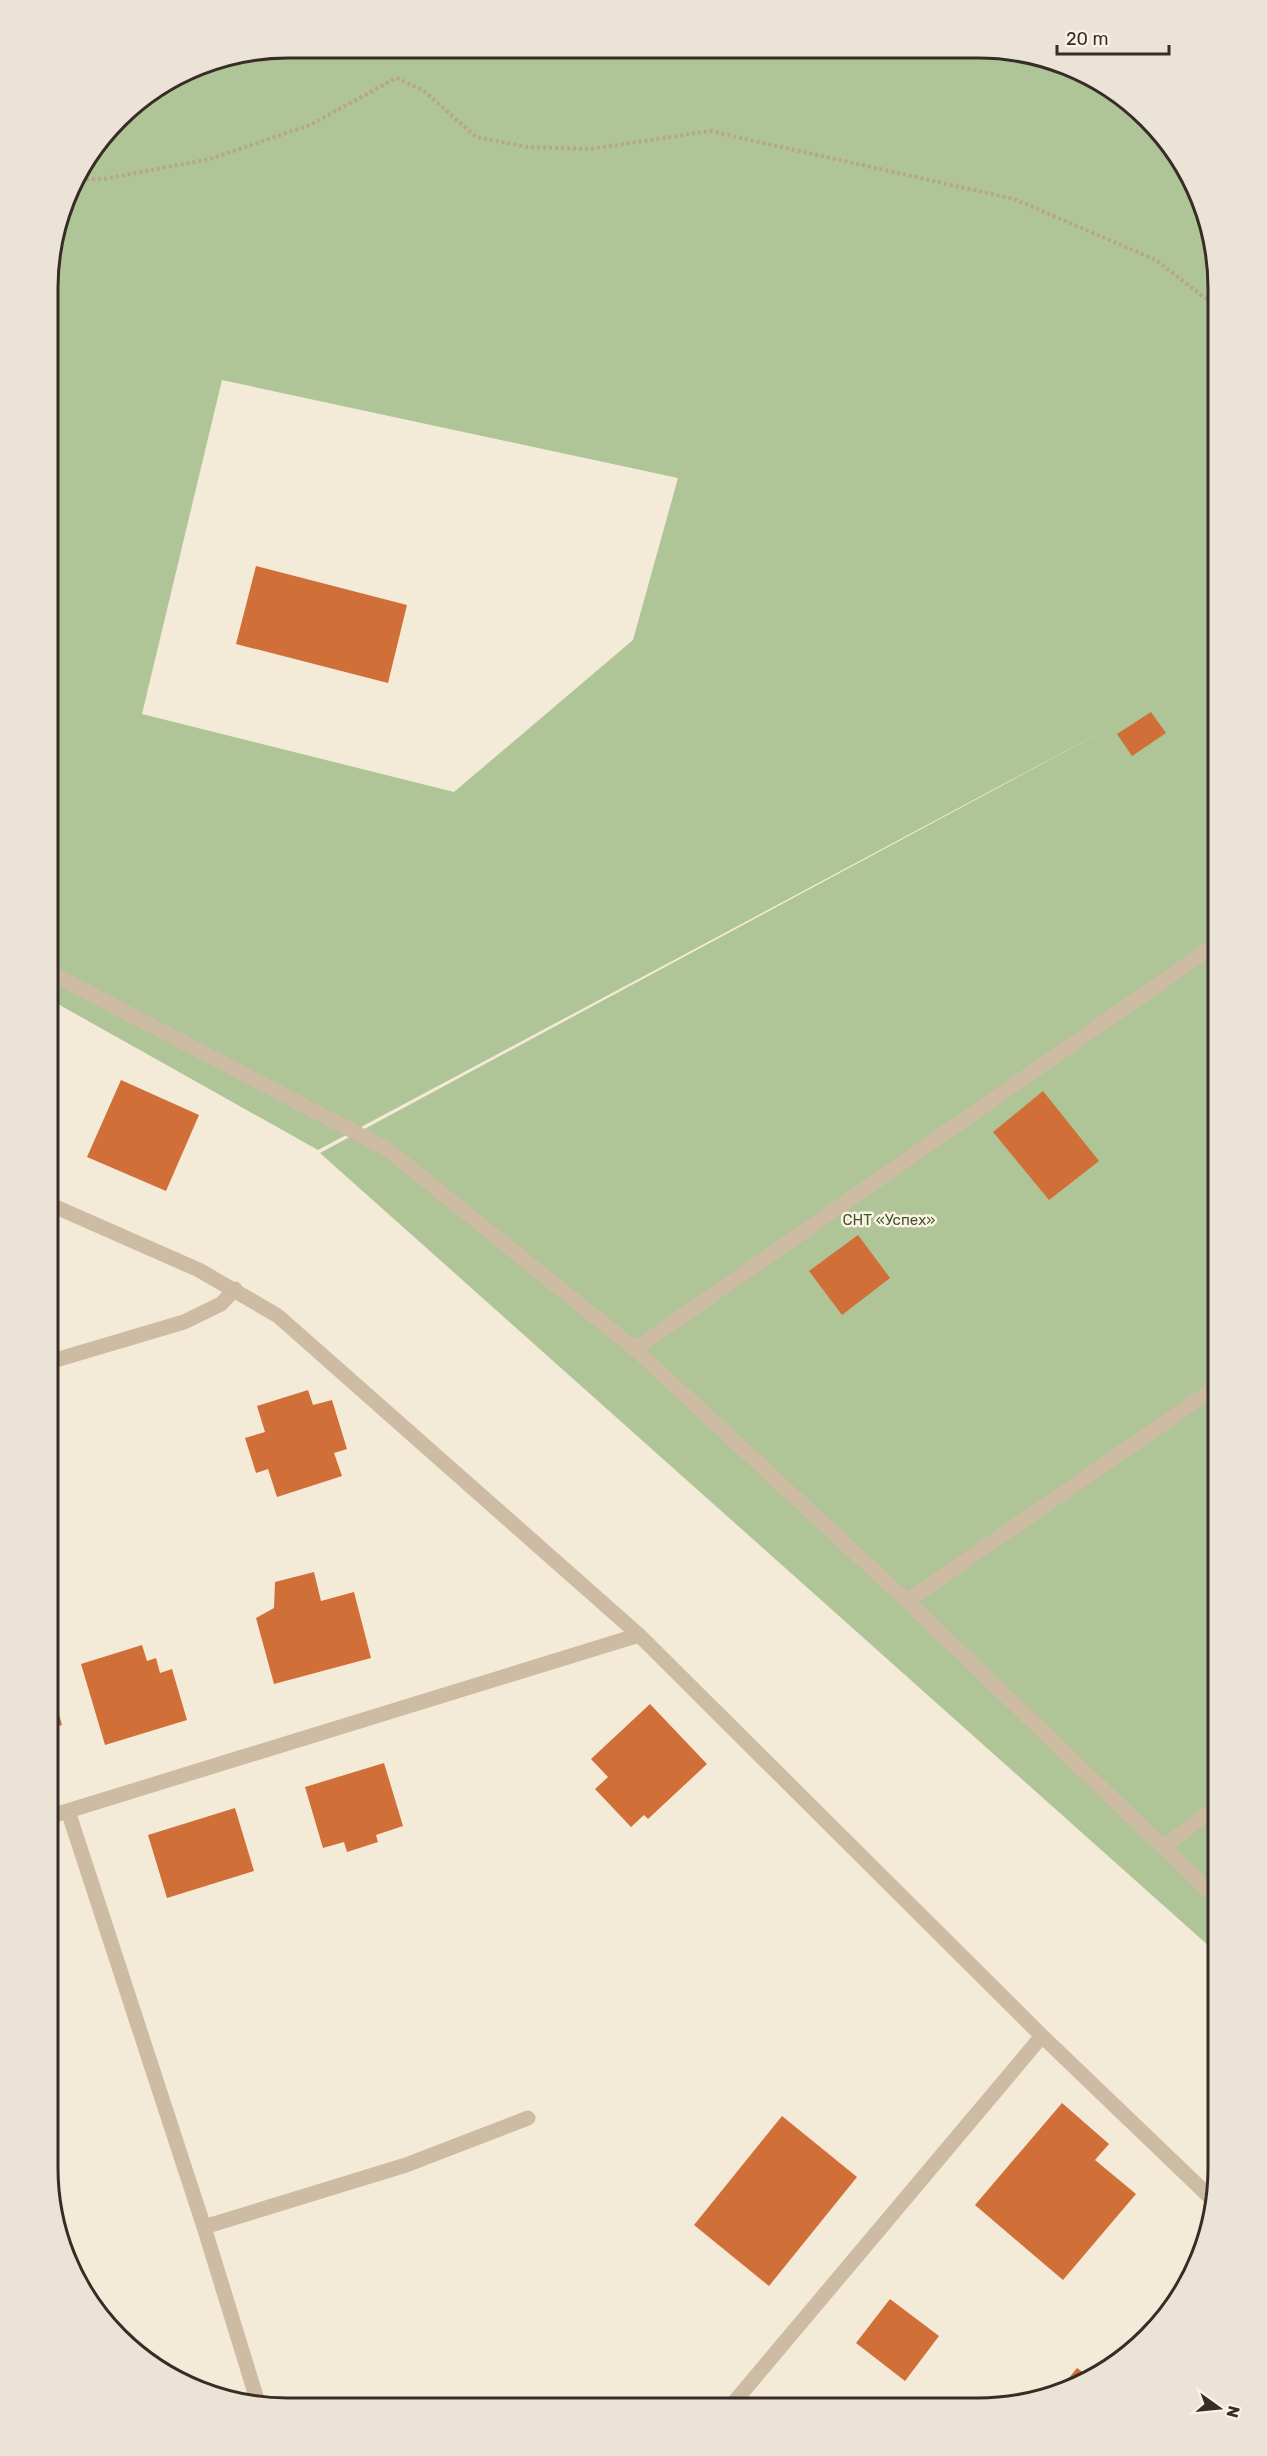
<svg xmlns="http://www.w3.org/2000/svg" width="1267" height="2456" viewBox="0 0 1267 2456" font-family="Rubik,sans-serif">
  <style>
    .green { fill: #afc497; fill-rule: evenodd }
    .building { fill: #d16f38 }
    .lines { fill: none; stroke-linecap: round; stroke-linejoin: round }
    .path { stroke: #b8a58d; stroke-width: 4; stroke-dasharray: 3 3; stroke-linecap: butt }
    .lane { stroke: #cdbba3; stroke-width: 15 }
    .street { stroke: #cdbba3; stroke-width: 15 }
    .labels { text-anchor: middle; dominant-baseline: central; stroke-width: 5; stroke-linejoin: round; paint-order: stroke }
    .park-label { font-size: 15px; fill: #405727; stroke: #fbf3e5 }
    .rim { fill: none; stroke: #372d26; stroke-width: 3 }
  </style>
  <rect width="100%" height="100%" fill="#f4ead8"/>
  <!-- green -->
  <path class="green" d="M289,48L1025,53L1085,73L1137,108L1179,155L1206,212L1219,289V1955L320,1153L1131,716L318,1150L49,999L50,257L73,182L130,108L197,66ZM222,380L678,478L633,640L454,792L142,714Z"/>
  <!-- building -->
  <path class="building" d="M256,566L407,605L388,683L236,644Z
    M1151,712L1166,733L1132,756L1117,734Z
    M121,1080L199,1115L166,1191L87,1157Z
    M1043,1091L1099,1161L1049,1200L993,1132Z
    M858,1235L890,1278L842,1315L809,1271Z
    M308,1390L313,1405L332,1400L347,1449L334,1453L342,1476L277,1497L268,1469L256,1473L245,1438L265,1432L257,1406Z
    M314,1572L321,1601L354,1592L371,1658L274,1684L256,1618L274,1608L275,1582Z
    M142,1645L147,1661L156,1658L160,1673L172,1669L187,1720L105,1745L81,1664Z
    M49,1680L62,1725L48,1729Z
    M650,1704L707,1764L648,1819L644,1815L631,1827L595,1789L608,1777L591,1759Z
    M384,1763L403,1826L376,1835L378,1842L347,1852L344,1842L323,1848L305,1787Z
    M235,1808L254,1871L167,1898L148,1835Z
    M1062,2103L1109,2144L1095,2160L1136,2194L1063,2280L975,2205Z
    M782,2116L857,2177L769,2286L694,2225Z
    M890,2299L939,2336L905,2381L856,2343Z
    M1077,2368L1091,2378L1055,2395Z"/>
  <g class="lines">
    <!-- path -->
    <path class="path" d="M74,180L104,179L210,159L310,125L396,78L423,90L476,137L527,147L591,149L710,131L1014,199L1156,260L1219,309"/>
    <!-- lane -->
    <path class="lane" d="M49,972L387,1149L635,1349L907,1601L1163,1847L1219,1805
      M635,1349L1219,942
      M907,1601L1219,1385
      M1163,1847L1219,1901"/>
    <!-- street -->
    <path class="street" d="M49,1204L199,1270L278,1316L639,1635L1042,2036L1214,2201
      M49,1362L184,1322L221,1304L235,1289
      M68,1811L204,2227L259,2406
      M48,1817L639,1635
      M204,2227L406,2165L528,2118
      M730,2407L1042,2036"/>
  </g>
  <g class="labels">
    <!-- park labels -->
    <g class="park-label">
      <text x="889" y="1220">СНТ «Успех»</text>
    </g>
  </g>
  <!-- crop -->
  <path d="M0 0H1267V2456H0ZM288 58H978A230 230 0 0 1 1208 288V2168A230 230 0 0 1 978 2398H288A230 230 0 0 1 58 2168V288A230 230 0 0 1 288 58Z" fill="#ebe3d6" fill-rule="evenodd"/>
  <path class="rim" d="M288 58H978A230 230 0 0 1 1208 288V2168A230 230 0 0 1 978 2398H288A230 230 0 0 1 58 2168V288A230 230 0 0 1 288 58Z"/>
  <!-- north arrow -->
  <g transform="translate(1219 2408) rotate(105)" stroke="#fbf3e5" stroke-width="4.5" paint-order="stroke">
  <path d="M0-4.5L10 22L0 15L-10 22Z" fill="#372d26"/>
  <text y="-9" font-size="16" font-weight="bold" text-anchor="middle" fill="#372d26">N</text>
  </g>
  <!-- scale -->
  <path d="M1057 45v9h112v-9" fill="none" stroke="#372d26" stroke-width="3"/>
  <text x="1066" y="45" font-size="18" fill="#372d26" stroke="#fbf3e5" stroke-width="4.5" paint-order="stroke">20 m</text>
</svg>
